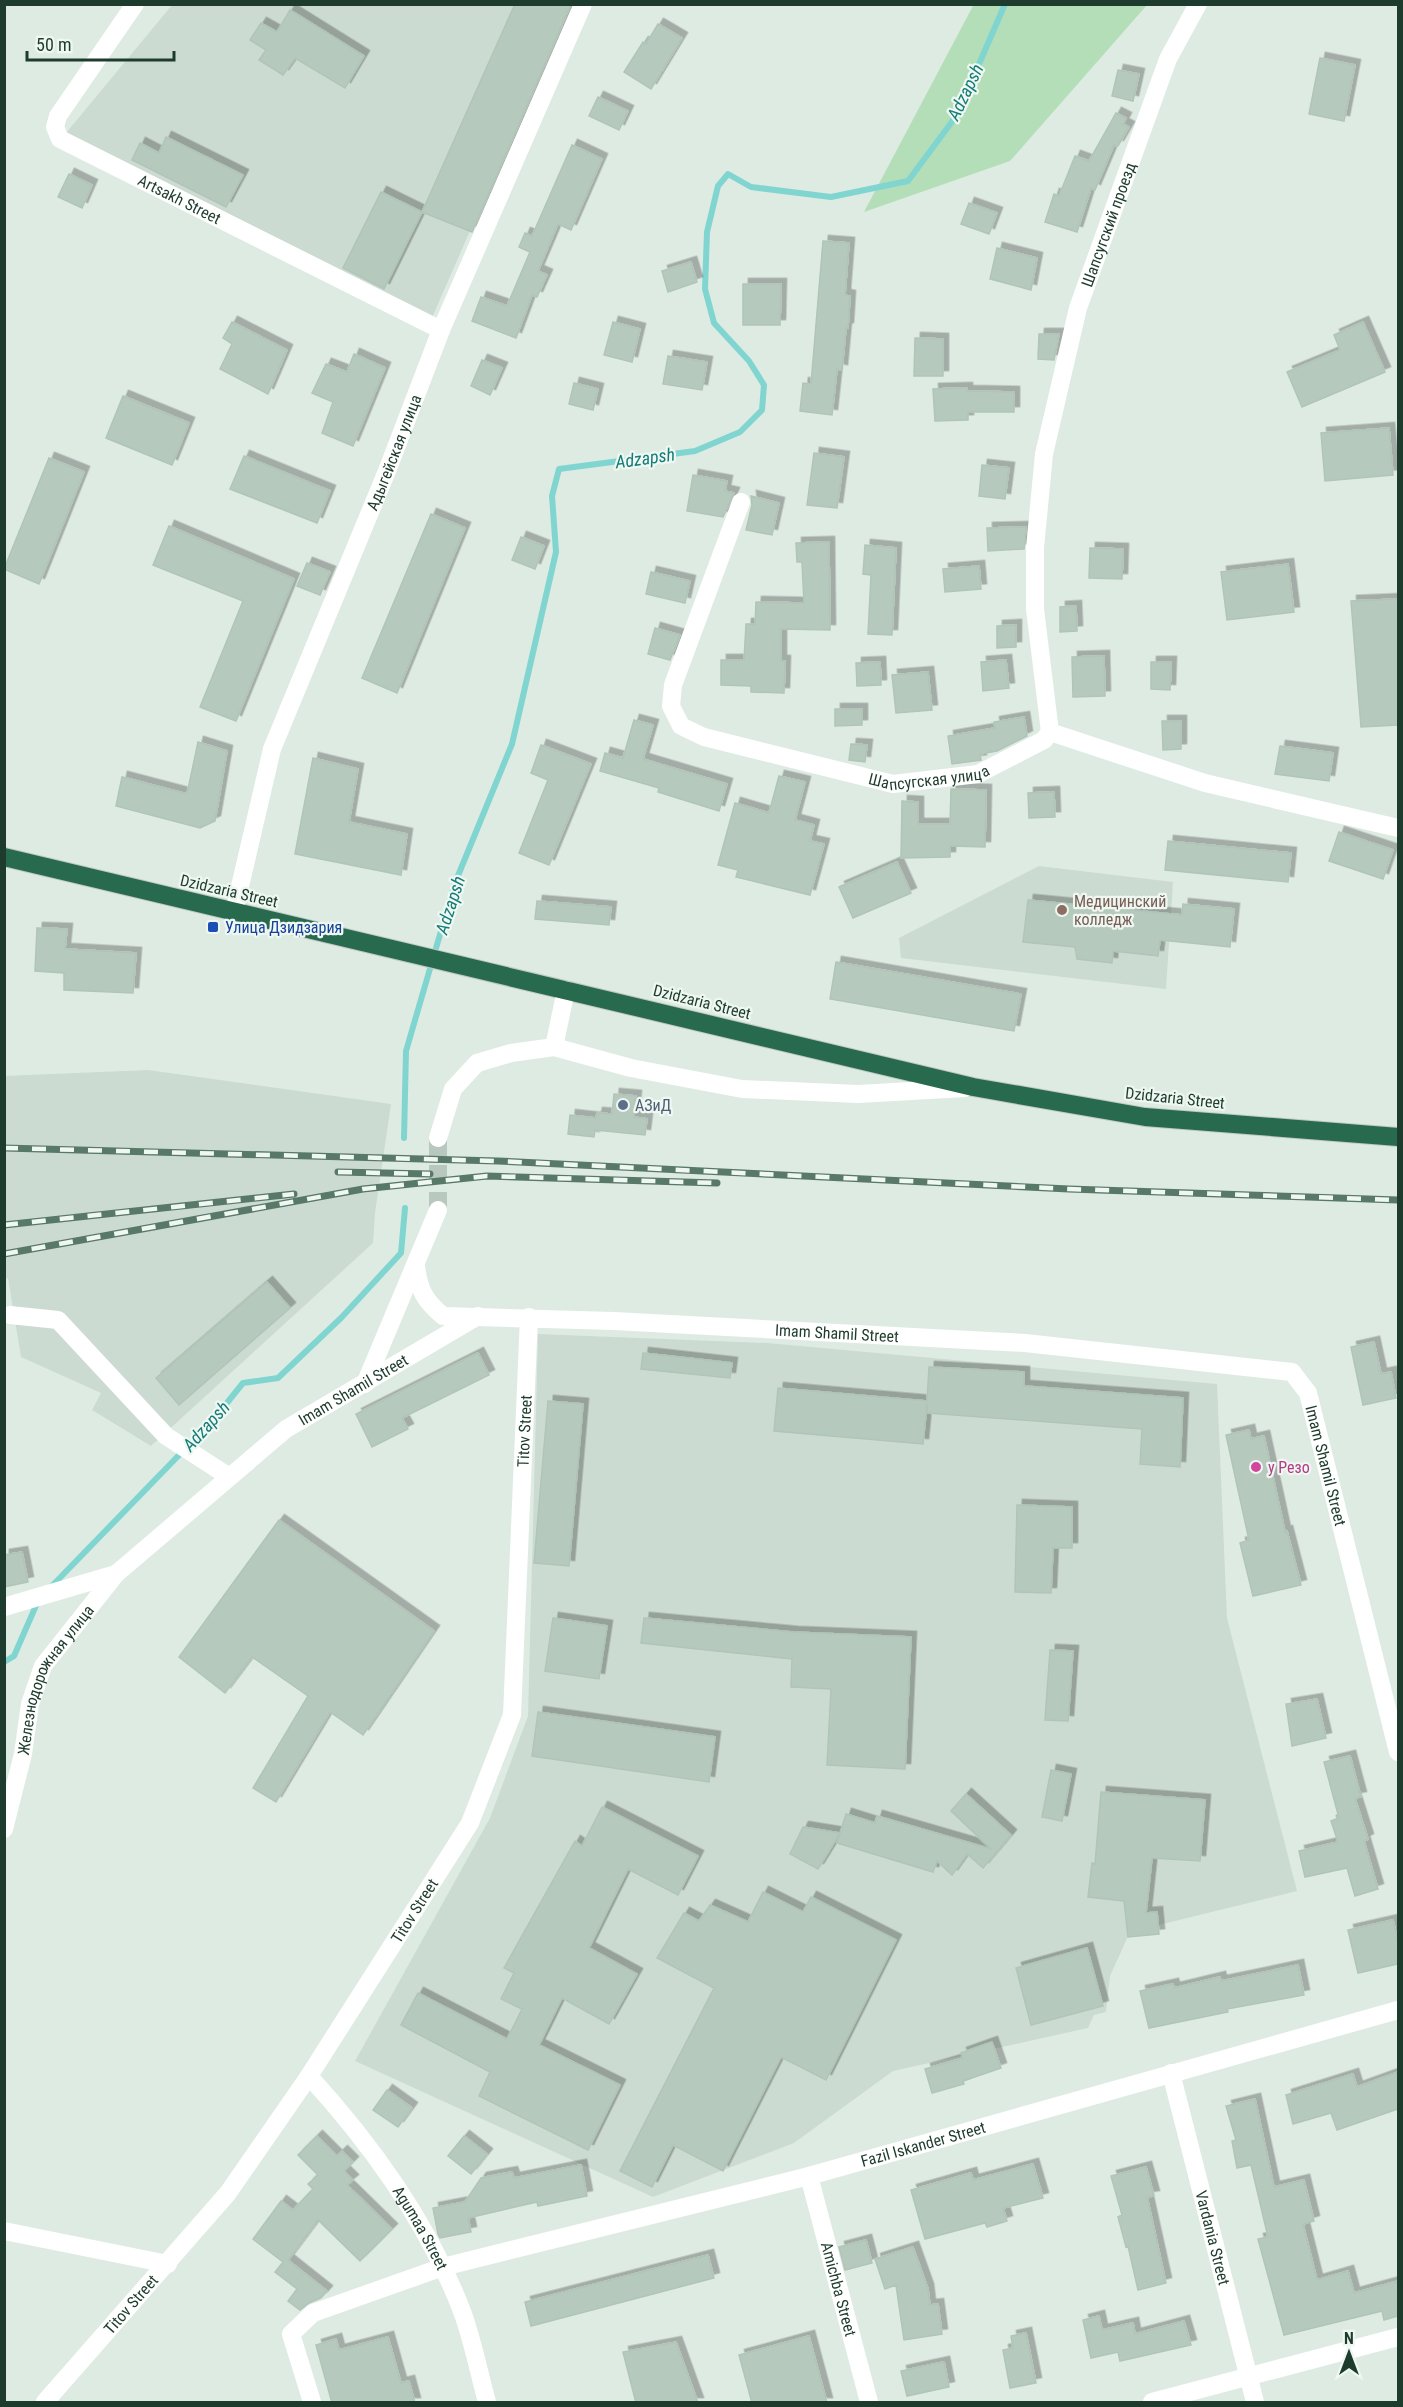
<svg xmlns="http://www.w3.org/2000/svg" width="1403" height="2407" viewBox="0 0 1403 2407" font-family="'Roboto Condensed',sans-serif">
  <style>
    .built { fill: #ccdbd1 }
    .green { fill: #b4deb7 }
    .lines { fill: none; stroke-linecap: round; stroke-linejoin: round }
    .stream { stroke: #80d5d0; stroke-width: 6 }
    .building { fill: #b6c9bd; stroke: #b0c5b8; stroke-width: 1.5; filter: url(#shadow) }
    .minor-tunnel { stroke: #b8c8be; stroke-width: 18; stroke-dasharray: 18 9; stroke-linecap: butt }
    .highway-casing { stroke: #c0c8c4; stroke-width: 20 }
    .minor { stroke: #fff; stroke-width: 18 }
    .highway { stroke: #286a4e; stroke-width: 18 }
    .rail-casing { stroke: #587868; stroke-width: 7 }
    .rail { stroke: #eef7f1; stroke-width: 4.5; stroke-dasharray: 14; stroke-linecap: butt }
    .education-dot { fill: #8d6e63; stroke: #eef7f1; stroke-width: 2 }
    .transit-dot { fill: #1a4fb4; stroke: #eef7f1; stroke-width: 2 }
    .service-dot { fill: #5c6f8a; stroke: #eef7f1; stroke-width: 2 }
    .hotel-dot { fill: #d1479c; stroke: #eef7f1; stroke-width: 2 }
    .labels { text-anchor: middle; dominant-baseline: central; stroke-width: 4.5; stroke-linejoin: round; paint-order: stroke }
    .street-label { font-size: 16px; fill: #1e3c2d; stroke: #eef7f1 }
    .education-label { font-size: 16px; fill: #785e54; stroke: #eef7f1; text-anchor: start }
    .transit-label { font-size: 16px; fill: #164399; stroke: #eef7f1; text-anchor: start }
    .service-label { font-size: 16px; fill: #4e5e75; stroke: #eef7f1; text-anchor: start }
    .hotel-label { font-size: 16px; fill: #b23c85; stroke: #eef7f1; text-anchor: start }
    .water-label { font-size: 18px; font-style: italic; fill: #147c77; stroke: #eef7f1 }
  </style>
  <defs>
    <filter id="shadow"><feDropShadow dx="5.5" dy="-5.5" stdDeviation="0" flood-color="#0004"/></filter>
  </defs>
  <rect width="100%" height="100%" fill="#deebe2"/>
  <!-- built -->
  <path class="built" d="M172,5H569L431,320L66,133Z
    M1039,866L1173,882L1166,989L901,958L899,938Z
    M148,1070L391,1104L375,1213L373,1243L151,1446L92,1410L101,1393L21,1357L8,1278L5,1279L4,1076Z
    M538,1334L767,1343L1217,1384L1227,1618L1297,1891L1130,1932L1110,1976L1106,2012L1094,2015L1088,2028L893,2071L794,2143L653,2197L355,2061L490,1818L528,1716Z"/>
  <!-- green -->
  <path class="green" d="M974,4L1147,5L1010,161L864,212Z"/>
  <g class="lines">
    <!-- stream -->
    <path class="stream" d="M404,1138L406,1051L455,883L512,744L556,552L552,496L559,469L695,451L740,432L762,410L764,385L749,361L714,323L705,289L707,232L718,186L728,174L751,187L831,197L908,181L957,115L1005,4
      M51,1587L214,1419L243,1383L278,1378L341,1318L401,1253L405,1208
      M4,1662L14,1656L38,1601"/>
  </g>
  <!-- building -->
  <path class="building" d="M515,4H571L472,232L422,212Z
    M290,10L364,56L345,88L295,58L283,75L259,60L266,50L250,40L261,23L277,32Z
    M658,24L682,38L651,89L624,72L643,42L646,44Z
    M1320,58L1355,65L1344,121L1309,114Z
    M1118,70L1139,74L1133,101L1112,96Z
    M598,97L628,111L619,130L589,116Z
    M1116,113L1126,118L1123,124L1129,127L1118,146L1114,145L1095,190L1091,188L1077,232L1045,222L1054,194L1059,196L1075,156L1089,161Z
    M166,137L243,175L226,207L132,160L140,143L159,153Z
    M572,145L602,159L571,230L558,224L538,271L547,275L537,297L532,295L516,338L472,321L481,297L507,306L530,252L519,247L525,233L532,236Z
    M69,174L92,185L82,208L58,197Z
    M381,192L422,212L384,289L343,268Z
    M969,203L997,213L989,234L961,224Z
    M823,241L849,243L845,295L850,296L848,328H846L842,370L837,369L832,415L800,411L803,383L811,384Z
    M997,248L1037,258L1031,290L990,279Z
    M691,262L697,282L668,292L662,271Z
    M743,284H781L780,325H743Z
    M232,322L287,350L268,394L220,369L232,344L223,338Z
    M613,322L640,329L632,362L604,355Z
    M1363,322L1385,372L1302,407L1287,372L1340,350L1334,335Z
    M1039,334H1059L1054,360L1038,359Z
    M915,338L943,339V376H914Z
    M354,354L385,368L353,446L322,433L333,402L312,393L326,364L347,372Z
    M668,356L707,362L702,390L663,384Z
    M482,360L502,368L490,395L471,386Z
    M574,383L598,389L593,410L569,404Z
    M967,388V391L1014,392V412H968V420L935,421L933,389Z
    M123,396L189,423L172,465L106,438Z
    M1389,428L1393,475L1325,481L1321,433Z
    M814,453L844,457L837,508L807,505Z
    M244,456L330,491L317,523L230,489Z
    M49,458L84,472L39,584L4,569Z
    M982,465L1009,468L1005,499L979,496Z
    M693,475L727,481L725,491L734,493L723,517L687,511Z
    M751,496L779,503L772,535L746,530L752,505Z
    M431,514L465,528L397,693L362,678Z
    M169,526L294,579L236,721L200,707L243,601L153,565Z
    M1026,527L1024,549L988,551L987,528Z
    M521,537L544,546L535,569L512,560Z
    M829,542L830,630L781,629V661H785L784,693L751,692V686L721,685V660H744L746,624H755L756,602L804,603L802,562H797L796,543Z
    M865,545L896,548L892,635L868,634L871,575L863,574Z
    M1090,548L1123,549L1122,579L1089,578Z
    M307,563L330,572L320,595L297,586Z
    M1288,564L1294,612L1227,620L1221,572Z
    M979,566L981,589L945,592L943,569Z
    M651,572L690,581L685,603L646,594Z
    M1398,599V725L1361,727L1351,601Z
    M1076,606L1077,631L1060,632V607Z
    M1016,625V647L997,648V626Z
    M655,628L680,635L670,660L648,654Z
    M1104,656L1105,696L1073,697L1072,657Z
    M1006,660L1009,688L983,691L981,662Z
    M880,662L881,685L857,686L856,663Z
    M1151,662H1171L1170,690L1151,689Z
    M928,672L932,710L896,713L892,675Z
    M835,709H862V725L835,726Z
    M1024,717L1027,736L997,751L980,754L981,760L952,764L948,736L995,728L994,722Z
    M634,720L653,725L643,759L727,784L719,811L658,792L659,788L600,771L605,753L623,758Z
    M1162,721H1181V749L1163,750Z
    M198,742L227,751L215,821L200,828L116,806L122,777L187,794Z
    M851,744L867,745L865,762L849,760Z
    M541,745L591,764L549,865L519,853L548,780L531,773Z
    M1280,746L1333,753L1329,781L1275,774Z
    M313,758L358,769L349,822L407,834L401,875L295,854Z
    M779,776L805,782L795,820L814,825L810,841L824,844L810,895L736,877L738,870L718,865L735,803L769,813Z
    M951,789L986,790L985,847L950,846V857L901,858L902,801L918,802V824H950Z
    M1054,792L1055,817L1029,818L1028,793Z
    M1339,832L1393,850L1383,879L1329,861Z
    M1168,841L1291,853L1288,882L1165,870Z
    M897,862L911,893L853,918L839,887Z
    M1028,900L1182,915L1183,904L1234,909L1230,947L1160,940L1158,956L1113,951L1112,963L1077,959L1075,947L1023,942Z
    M537,901L611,907L609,925L535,919Z
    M37,928L67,929L65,949L136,953L133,993L64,990V973L35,971Z
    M836,962L1021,994L1014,1031L830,999Z
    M614,1094L636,1096L634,1117L647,1119L645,1135L595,1130L594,1137L568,1134L570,1115L596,1118L597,1113L612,1114Z
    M267,1282L290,1308L179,1405L156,1378Z
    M1374,1342L1381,1374L1391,1372L1396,1398L1363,1405L1351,1347Z
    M478,1353L489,1375L402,1418L408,1429L372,1447L356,1414Z
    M643,1353L732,1363L730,1378L641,1369Z
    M929,1367L1024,1372V1386L1183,1398L1180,1467L1140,1464L1142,1429L927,1413V1403L923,1444L774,1431L778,1388L927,1401Z
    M548,1401L583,1404L569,1566L534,1563Z
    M1249,1430L1251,1439L1264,1436L1285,1532L1287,1531L1301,1585L1253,1596L1240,1543L1249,1540L1226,1435Z
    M1017,1505L1072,1507V1548H1053L1051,1593L1015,1592Z
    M279,1520L434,1631L363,1735L330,1712L276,1802L253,1788L308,1696L252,1657L225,1693L179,1657Z
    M22,1552L28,1582L4,1587V1555Z
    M553,1618L607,1626L599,1679L545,1671Z
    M644,1618L793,1632L911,1637L905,1769L827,1765L831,1689L791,1687L792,1659L641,1643Z
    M1050,1650L1073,1651L1068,1721L1045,1720Z
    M1317,1699L1326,1738L1292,1746L1286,1704Z
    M538,1712L715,1737L709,1782L532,1756Z
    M1350,1756L1361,1797L1355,1798L1368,1839L1364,1841L1378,1889L1355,1896L1347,1868L1305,1877L1299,1851L1338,1842L1331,1821L1339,1818L1324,1762Z
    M1051,1770L1071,1774L1062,1821L1042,1817Z
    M1101,1792L1205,1800L1200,1861L1152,1858L1146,1913L1157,1912L1159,1934L1128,1937L1124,1901L1088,1897L1092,1863L1095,1864Z
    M966,1794L1011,1835L983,1868L967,1854L952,1875L937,1861L933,1872L837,1843L846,1814L875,1823L877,1816L991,1849L951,1811Z
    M602,1807L698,1856L678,1895L628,1869L589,1948L637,1974L609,2024L562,1998L539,2045L620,2085L588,2150L479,2096L490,2072L401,2025L418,1993L507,2039L522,2009L501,1999L514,1973L504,1968L575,1841L582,1846Z
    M803,1827L840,1833L818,1869L790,1854Z
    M763,1892L803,1912L811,1897L896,1940L826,2080L781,2057L723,2171L673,2145L652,2187L620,2171L714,1988L657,1958L684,1913L699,1921L710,1905L748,1922Z
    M1393,1920L1398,1942V1964L1358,1973L1348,1930Z
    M1087,1948L1103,2006L1031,2025L1016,1968Z
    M1298,1965L1304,1995L1227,2009L1228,2012L1149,2028L1140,1991L1173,1984L1174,1988L1220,1977L1221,1981Z
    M992,2042L1001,2068L963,2081L964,2084L932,2093L925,2069L963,2058L961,2053Z
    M1398,2072V2109L1337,2130L1331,2113L1293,2124L1286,2095L1353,2074L1357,2087Z
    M387,2090L412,2108L398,2127L373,2110Z
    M1255,2099L1274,2187L1304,2180L1314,2221L1303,2224L1317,2280L1348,2271L1354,2293L1398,2281V2316L1384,2320L1382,2311L1284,2335L1258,2239L1268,2237L1251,2165L1237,2168L1232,2141L1236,2140L1226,2106Z
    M317,2136L337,2156L342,2151L353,2162L344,2171L353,2180L347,2185L392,2229L360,2261L318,2220L288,2260L327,2291L321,2298L309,2303L300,2310L288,2301L297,2289L275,2272L283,2262L253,2239L281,2201L293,2210L313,2189L308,2184L318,2175L298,2155Z
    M464,2136L487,2154L471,2174L448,2156Z
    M1033,2164L1043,2198L1003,2208L1007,2221L987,2227L985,2223L925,2239L911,2190L971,2173L973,2180Z
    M581,2165L587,2196L538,2206L537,2202L468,2218L471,2232L440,2238L438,2234L433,2208L465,2202L481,2178L512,2172L514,2178Z
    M1146,2167L1154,2196L1147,2197L1166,2283L1138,2290L1128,2246L1126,2247L1118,2217L1122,2215L1111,2176Z
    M866,2240L872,2263L845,2270L839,2247Z
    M913,2247L928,2289L930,2305L938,2304L942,2334L904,2340L896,2285L885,2289L875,2259Z
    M708,2255L714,2278L531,2326L525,2302Z
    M1099,2316L1102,2330L1133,2323L1135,2334L1184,2321L1191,2345L1120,2361L1118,2352L1091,2358L1083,2320Z
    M1026,2333L1036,2383L1010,2388L1003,2350L1013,2348L1011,2336Z
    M809,2336L827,2403H752L739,2355Z
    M388,2337L401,2383L409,2381L415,2403H332L316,2345L336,2339L339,2350Z
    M676,2342L698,2403H636L623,2352Z
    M944,2362L949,2387L907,2396L901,2371Z"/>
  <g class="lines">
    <!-- minor-tunnel -->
    <path class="minor-tunnel" d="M438,1138V1210"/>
    <!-- highway casing -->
    <g class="highway-casing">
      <path id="highway" d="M4,857L973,1087L1145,1117L1398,1137"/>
    </g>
    <!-- minor -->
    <g class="minor">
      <path id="s1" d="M135,4L58,116L55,127L60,139L441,330"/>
      <path id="s2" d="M741,502L673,685L671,706L681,726L704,737L893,784L978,774L1044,740L1050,732"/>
      <path id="s3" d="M1050,732L1035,609V548L1044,454L1078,308L1168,59L1198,4"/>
      <path d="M1050,732L1205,783L1398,828"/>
      <path id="s4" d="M234,912L272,749L387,471L441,330L583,4"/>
      <path d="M554,1047L566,990"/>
      <path d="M438,1138L453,1089L477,1063L511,1053L554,1047L631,1068L742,1089L858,1094L965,1088"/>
      <path id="s5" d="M416,1266C419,1290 424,1300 443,1316L614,1321L1025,1343L1292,1372L1308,1393L1398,1752"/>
      <path d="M10,1315L58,1320L166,1436L228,1476"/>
      <path d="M365,1384L438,1210"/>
      <path id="s6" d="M4,1607L116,1574L286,1429L478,1316"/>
      <path id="s7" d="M4,1829L23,1754L30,1704L43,1666L116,1574"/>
      <path id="s8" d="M1171,2073L1255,2402"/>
      <path id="s9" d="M309,2076C372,2145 430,2226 463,2314C473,2342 479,2373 487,2402"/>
      <path id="s10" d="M809,2176L869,2402"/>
      <path d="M4,2231L168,2264"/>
      <path id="s11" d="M45,2402L228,2193L309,2076L470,1823L512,1715L529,1317"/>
      <path id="s12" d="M312,2402L291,2334L313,2313L443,2267L809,2176L1398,2010"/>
      <path d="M1152,2402L1398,2337"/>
    </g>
    <!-- highway -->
    <use href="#highway" class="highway"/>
    <!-- rail casing -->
    <g class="rail-casing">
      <path id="rail" d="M4,1148L498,1161L1069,1189L1398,1200
        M338,1172L430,1174
        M4,1225L294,1194
        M4,1254L363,1189L487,1176L717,1183"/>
    </g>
    <!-- rail -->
    <use href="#rail" class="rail"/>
  </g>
  <!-- markers -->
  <circle class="education-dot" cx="1062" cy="910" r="6"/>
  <rect class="transit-dot" x="207" y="921" width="12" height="12" rx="3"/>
  <circle class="service-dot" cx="623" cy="1105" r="6"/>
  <circle class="hotel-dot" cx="1256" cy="1467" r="6"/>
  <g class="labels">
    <!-- street labels -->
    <g class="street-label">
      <text stroke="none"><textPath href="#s1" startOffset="294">Artsakh Street</textPath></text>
      <text stroke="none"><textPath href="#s3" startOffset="518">Шапсугский проезд</textPath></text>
      <text stroke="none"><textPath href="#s4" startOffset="488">Адыгейская улица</textPath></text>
      <text stroke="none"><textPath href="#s2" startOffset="495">Шапсугская улица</textPath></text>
      <text transform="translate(229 891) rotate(13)">Dzidzaria Street</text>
      <text transform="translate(702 1002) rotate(14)">Dzidzaria Street</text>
      <text transform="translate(1175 1098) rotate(6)">Dzidzaria Street</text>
      <text stroke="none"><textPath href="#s5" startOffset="453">Imam Shamil Street</textPath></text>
      <text stroke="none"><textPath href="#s6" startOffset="418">Imam Shamil Street</textPath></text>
      <text stroke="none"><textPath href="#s11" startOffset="1120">Titov Street</textPath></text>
      <text stroke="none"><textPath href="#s5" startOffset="1011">Imam Shamil Street</textPath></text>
      <text stroke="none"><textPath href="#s7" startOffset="160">Железнодорожная улица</textPath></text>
      <text stroke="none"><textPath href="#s11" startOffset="616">Titov Street</textPath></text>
      <text stroke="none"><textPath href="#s12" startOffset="735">Fazil Iskander Street</textPath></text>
      <text stroke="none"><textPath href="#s9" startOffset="189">Agumaa Street</textPath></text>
      <text stroke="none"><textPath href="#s8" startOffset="170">Vardania Street</textPath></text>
      <text stroke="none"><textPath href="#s10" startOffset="117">Amichba Street</textPath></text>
      <text stroke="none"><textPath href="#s11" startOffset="130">Titov Street</textPath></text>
    </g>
    <!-- education labels -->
    <g class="education-label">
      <text x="1074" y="901">Медицинский<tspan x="1074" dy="18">колледж</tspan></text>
    </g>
    <!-- transit labels -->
    <g class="transit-label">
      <text x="225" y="927">Улица Дзидзария</text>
    </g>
    <!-- service labels -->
    <g class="service-label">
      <text x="635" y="1105">АЗиД</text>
    </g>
    <!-- hotel labels -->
    <g class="hotel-label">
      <text x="1268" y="1467">у Резо</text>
    </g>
    <!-- water labels -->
    <g class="water-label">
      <text transform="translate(965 92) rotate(-64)">Adzapsh</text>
      <text transform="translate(645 458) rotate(-8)">Adzapsh</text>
      <text transform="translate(450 905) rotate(-72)">Adzapsh</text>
      <text transform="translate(206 1426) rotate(-48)">Adzapsh</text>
    </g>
  </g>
  <!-- border -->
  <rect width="1403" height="2407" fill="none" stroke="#1e3c2d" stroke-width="12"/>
  <!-- north arrow -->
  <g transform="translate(1349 2353)" stroke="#eef7f1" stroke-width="4.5" paint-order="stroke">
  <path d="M0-4.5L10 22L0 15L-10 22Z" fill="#1e3c2d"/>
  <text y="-9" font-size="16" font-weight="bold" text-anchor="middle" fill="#1e3c2d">N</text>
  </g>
  <!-- scale -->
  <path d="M27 51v9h147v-9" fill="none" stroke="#1e3c2d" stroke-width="3"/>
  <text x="36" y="51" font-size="18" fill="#1e3c2d" stroke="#eef7f1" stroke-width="4.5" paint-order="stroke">50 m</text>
</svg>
